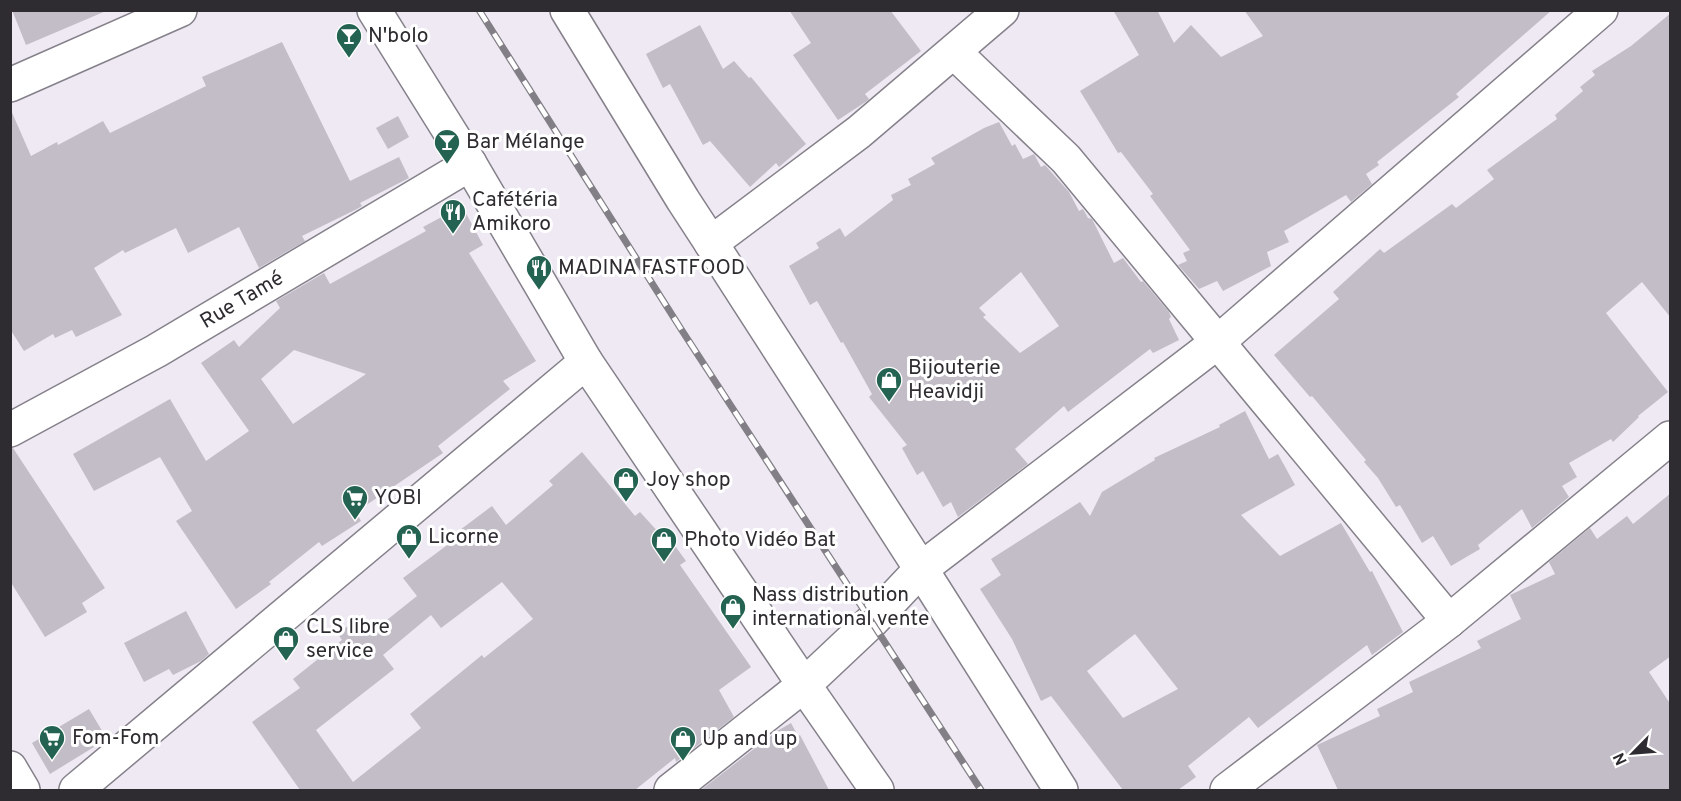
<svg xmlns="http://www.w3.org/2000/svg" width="1681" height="801" viewBox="0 0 1681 801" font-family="Overpass,sans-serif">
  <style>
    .building { fill: #c2bdc7; fill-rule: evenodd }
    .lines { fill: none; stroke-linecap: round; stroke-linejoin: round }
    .street-casing { stroke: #85808a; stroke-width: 36 }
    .secondary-casing { stroke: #85808a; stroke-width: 36 }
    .street { stroke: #fff; stroke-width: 33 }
    .secondary { stroke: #fff; stroke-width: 33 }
    .rail-casing { stroke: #837f86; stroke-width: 7 }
    .rail { stroke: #fff; stroke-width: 4.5; stroke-dasharray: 14; stroke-linecap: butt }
    .labels { text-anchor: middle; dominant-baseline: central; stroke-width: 6; stroke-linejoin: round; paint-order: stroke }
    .poi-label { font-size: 21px; fill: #2e2c30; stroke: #fff; text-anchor: start }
    .street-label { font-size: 21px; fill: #2e2c30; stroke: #fff }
  </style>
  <rect width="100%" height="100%" fill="#eee9f3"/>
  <!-- building -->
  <path class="building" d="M12,10H106V11L26,45Z
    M789,10H890L921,51L865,94L869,99L867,101L838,120L793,55L811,43Z
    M1113,10H1157L1174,43L1191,25L1221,57L1263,36L1244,10H1552L1456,94L1459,97L1377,162L1379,165L1366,174L1372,184L1351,202L1346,195L1284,231L1289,242L1267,252L1271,266L1223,291L1217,281L1199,289L1178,265L1187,261L1183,253L1190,250L1150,196L1153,194L1121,152L1118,153L1080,91L1139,55Z
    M1671,13V318L1642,282L1606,313L1668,392L1638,416L1639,417L1613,442L1611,439L1569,463L1577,477L1562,486L1569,497L1532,528L1522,509L1478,545L1480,549L1451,566L1433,536L1422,543L1400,505L1396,507L1378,478L1364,462L1366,460L1312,396L1310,397L1274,355L1339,299L1333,292L1380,249L1384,253L1452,204L1456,208L1494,179L1487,170L1557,119L1555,115L1583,91L1580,87L1595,75L1592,71L1631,46Z
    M700,25L723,69L734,61L749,78L751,77L806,144L779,167L776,163L750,187L710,141L703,145L670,84L663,88L646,54Z
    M282,42L350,181L399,157L409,178L360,203L362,206L357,209L302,236L305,241L259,268L239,227L188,253L176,228L125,253L123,250L94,268L122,315L76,337L72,330L55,338L53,334L24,351L10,329V108L31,156L57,142L58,145L103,121L110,133L206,86L202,77Z
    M398,116L409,137L388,149L376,128Z
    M999,122L1012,146L1015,144L1023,159L1034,154L1041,167L1045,165L1069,192L1079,211L1083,209L1088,218L1092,219L1114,263L1123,258L1141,282L1143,281L1169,312L1171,317L1169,319L1179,340L1153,353L1150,349L1068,412L1064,406L1015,449L1028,464L958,517L951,502L943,507L923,471L917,475L902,448L907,445L869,397L872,394L843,342L841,343L817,301L810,305L789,266L819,248L816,243L840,228L845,237L893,200L891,195L911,185L908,179L935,164L931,158L984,128ZM1021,272L1059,326L1020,353L983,317L986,315L979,308Z
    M462,206L483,245L469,253L536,361L503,381L510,389L438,446L443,453L356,512L361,521L322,546L319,542L269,582L271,584L236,609L176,521L192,511L160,457L94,491L73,454L170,399L206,461L249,431L201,363L234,340L239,347L280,308L276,301L324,273L330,284L426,231L423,227ZM294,350L366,374L293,424L261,379Z
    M1245,411L1269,459L1278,454L1295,485L1241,515L1280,556L1341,523L1370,572L1372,571L1403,632L1372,655L1367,645L1258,728L1249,717L1188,766L1196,777L1178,790H1123L1051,696L1041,701L1012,639L980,589L1001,575L991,559L1080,502L1090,516L1102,492L1155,460L1154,458L1220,427L1219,425ZM1135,634L1178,689L1123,718L1087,671Z
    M13,448L105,588L82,603L87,612L45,637L10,581V449Z
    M582,452L635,516L640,512L661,535L665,532L686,561L680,565L751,667L719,690L734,717L676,762L675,758L635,790H300L252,722L300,688L293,679L342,640L338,634L356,619L368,635L417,596L403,578L454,540L452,536L492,506L506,525L553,485L549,481ZM502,582L533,619L484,658L482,655L410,714L421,728L353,782L316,730L394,669L383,655L431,615L441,628Z
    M1671,493V656L1649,672L1671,705V790H1338L1317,745L1380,716L1377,709L1413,692L1409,682L1481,648L1477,641L1521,619L1510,595L1555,574L1549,562L1590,528L1597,539L1627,516L1633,524Z
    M186,611L209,654L201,661L173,675L169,669L144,682L124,643Z
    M89,709L107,739L50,774L32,743Z
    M791,723L798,736L800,735L829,790H701L777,731Z"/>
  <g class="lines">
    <!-- street casing -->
    <g class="street-casing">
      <g id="street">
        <path d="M374,10L470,164L586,362"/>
        <path d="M567,10L683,200L711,243"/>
        <path d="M954,52L1066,159L1449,621"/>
        <path d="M10,85L180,10"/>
        <path id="s1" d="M10,430L156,351L470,164"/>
        <path d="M10,768L23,790"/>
        <path d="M671,790L804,685L877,790"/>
        <path d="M1061,790L921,569L1219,341L1601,10"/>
        <path d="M1227,790L1449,621L1670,438"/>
      </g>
    </g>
    <!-- secondary casing -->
    <g class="secondary-casing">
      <path id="secondary" d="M76,790L586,362L804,685L872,621L921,569L711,243L859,132L1002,10"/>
    </g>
    <!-- street -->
    <use href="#street" class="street"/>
    <!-- secondary -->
    <use href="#secondary" class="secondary"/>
    <!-- rail casing -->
    <g class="rail-casing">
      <path id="rail" d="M479,10L681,329L981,790"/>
    </g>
    <!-- rail -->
    <use href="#rail" class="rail"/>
  </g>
  <!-- icons -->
  <defs>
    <g id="bar-pin" transform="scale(1.35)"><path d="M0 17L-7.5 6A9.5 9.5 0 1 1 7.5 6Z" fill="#246351" stroke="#fff"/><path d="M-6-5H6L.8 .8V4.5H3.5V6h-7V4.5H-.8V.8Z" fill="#fff"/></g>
    <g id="restaurant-pin" transform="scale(1.35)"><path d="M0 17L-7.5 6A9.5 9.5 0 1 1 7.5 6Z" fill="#246351" stroke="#fff"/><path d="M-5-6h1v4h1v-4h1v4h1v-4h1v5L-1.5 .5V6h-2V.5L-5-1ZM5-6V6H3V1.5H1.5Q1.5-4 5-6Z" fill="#fff"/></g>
    <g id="shop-pin" transform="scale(1.35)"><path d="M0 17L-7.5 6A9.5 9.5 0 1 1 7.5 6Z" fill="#246351" stroke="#fff"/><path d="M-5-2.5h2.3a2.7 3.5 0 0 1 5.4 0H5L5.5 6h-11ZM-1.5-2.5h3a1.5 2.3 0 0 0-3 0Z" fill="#fff"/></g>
    <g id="supermarket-pin" transform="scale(1.35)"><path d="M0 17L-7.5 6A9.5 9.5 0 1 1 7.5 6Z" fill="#246351" stroke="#fff"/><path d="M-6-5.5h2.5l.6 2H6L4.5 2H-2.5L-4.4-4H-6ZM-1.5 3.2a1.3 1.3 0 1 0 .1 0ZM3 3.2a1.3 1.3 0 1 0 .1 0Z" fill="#fff"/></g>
  </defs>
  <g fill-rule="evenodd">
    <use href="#bar-pin" x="349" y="36"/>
    <use href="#bar-pin" x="447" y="142"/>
    <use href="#restaurant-pin" x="453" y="212"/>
    <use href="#restaurant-pin" x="539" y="268"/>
    <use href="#shop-pin" x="889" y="380"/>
    <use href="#shop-pin" x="626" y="480"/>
    <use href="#supermarket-pin" x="355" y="498"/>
    <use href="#shop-pin" x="409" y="537"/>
    <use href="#shop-pin" x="664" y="540"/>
    <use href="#shop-pin" x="733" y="607"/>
    <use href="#shop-pin" x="286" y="639"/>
    <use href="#supermarket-pin" x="52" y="738"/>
    <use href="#shop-pin" x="683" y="739"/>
  </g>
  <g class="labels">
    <!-- poi labels -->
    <g class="poi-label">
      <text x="368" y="36">N'bolo</text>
      <text x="466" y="142">Bar Mélange</text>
      <text x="472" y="200">Cafétéria<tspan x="472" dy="24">Amikoro</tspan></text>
      <text x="558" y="268">MADINA FASTFOOD</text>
      <text x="908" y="368">Bijouterie<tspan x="908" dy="24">Heavidji</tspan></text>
      <text x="646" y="480">Joy shop</text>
      <text x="374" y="498">YOBI</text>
      <text x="428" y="537">Licorne</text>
      <text x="684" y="540">Photo Vidéo Bat</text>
      <text x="752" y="595">Nass distribution<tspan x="752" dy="24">international vente</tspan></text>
      <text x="306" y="627">CLS libre<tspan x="306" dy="24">service</tspan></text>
      <text x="72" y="738">Fom-Fom</text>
      <text x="702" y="739">Up and up</text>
    </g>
    <!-- street labels -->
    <g class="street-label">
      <text stroke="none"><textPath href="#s1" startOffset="266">Rue Tamé</textPath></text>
    </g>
  </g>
  <!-- border -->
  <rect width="1681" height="801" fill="none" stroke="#2e2c30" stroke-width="24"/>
  <!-- north arrow -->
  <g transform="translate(1633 753) rotate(245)" stroke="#ffffff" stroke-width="4.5" paint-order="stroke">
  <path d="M0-4.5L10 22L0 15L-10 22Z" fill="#2e2c30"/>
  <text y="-9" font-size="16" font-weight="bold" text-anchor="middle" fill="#2e2c30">N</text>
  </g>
</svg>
